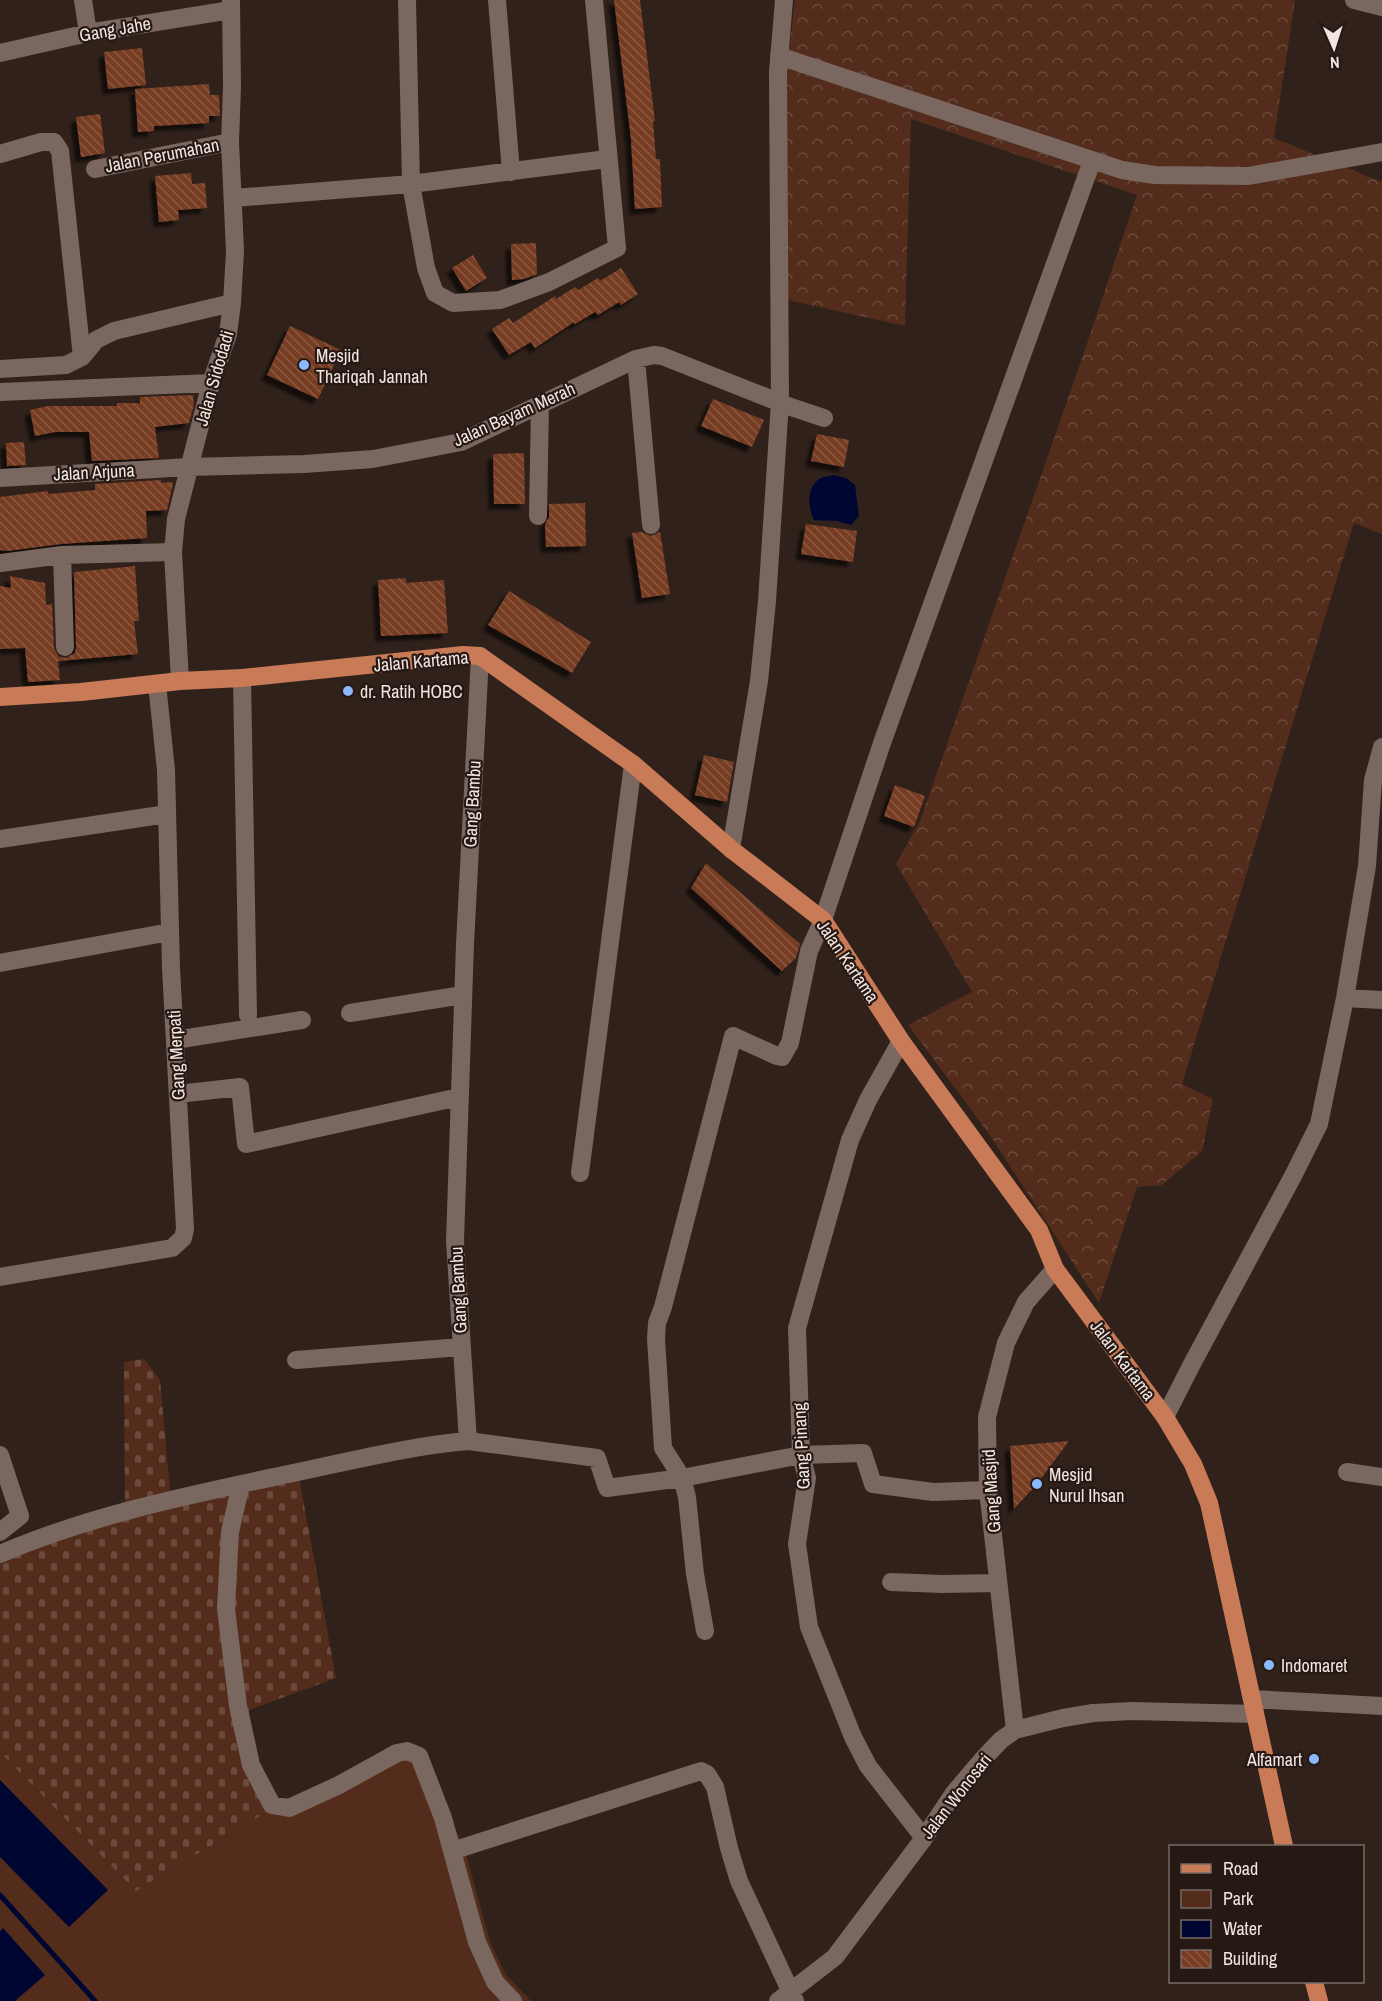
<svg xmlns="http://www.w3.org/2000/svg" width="1382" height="2001" viewBox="0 0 1382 2001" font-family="'Archivo Narrow',sans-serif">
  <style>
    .green { fill: #532c1b }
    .forest { fill: url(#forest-crowns) }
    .cemetery { fill: url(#cemetery-stones) }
    .water { fill: #000632 }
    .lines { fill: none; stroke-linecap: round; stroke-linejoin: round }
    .stream { stroke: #000632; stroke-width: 5 }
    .building { fill: url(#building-back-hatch); filter: url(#shadow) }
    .minor { stroke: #796760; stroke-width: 18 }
    .major { stroke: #c97a56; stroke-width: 18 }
    .poi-dot { fill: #8cb9fc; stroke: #261812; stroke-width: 2 }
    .labels { text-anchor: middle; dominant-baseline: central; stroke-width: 4.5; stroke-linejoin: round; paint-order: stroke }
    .street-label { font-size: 18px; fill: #f0e5e1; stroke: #261812 }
    .poi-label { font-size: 18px; fill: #f0e5e1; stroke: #261812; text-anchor: start }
  </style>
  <defs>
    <pattern id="forest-crowns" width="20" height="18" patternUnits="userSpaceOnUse" patternTransform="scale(1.5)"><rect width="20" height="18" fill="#532c1b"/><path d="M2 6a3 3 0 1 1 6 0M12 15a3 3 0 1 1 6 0" fill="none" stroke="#6c4a3c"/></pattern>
    <pattern id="cemetery-stones" width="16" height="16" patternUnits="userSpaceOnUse" patternTransform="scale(1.5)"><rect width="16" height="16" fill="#532c1b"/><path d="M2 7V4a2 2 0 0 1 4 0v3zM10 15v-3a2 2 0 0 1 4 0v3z" fill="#6c4a3c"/></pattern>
    <pattern id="building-back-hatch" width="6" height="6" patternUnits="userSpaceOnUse" patternTransform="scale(1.5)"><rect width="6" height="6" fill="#773c22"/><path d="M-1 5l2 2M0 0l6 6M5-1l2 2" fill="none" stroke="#8b5842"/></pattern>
    <filter id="shadow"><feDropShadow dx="-5.5" dy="5.5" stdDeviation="1.5" flood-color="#0009"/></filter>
  </defs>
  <rect width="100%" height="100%" fill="#30211b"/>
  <!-- green -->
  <path class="green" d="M0,1752L136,1891L279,1805L339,1780L422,1754L465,1850L490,1942L506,1975L531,2001H0Z"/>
  <!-- forest -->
  <path class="forest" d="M795,0H1295L1274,138L1382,182V534L1354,523L1182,1084L1213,1099L1202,1151L1162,1185L1137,1187L1099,1303L989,1134L908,1025L972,992L896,864L920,821L1078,370L1137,195L911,119L905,326L783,299L786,77Z"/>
  <!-- cemetery -->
  <path class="cemetery" d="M144,1359L160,1380L171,1501L298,1472L336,1678L249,1710L260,1765L279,1805L136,1891L0,1752V1554L125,1512L124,1362Z"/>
  <!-- water -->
  <path class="water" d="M833,475L846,478L855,485L859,516L851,525L837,521L814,520C808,507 806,489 819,479C822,477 829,476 833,475Z
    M0,1780L108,1890L69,1927L0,1857Z
    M3,1928L45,1975L15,2001H0V1931Z"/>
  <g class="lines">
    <!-- stream -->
    <path class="stream" d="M0,1895L95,2001"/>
  </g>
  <!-- building -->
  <path class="building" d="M614,0H640L655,121H653L656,159H660L662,207L635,209L631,139Z
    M142,48L146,85L108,89L104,52Z
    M209,84L210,95H219L220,116H209V123L154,126V131L138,132L135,89Z
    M100,114L105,153L81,157L76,117Z
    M191,173L192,184L205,183L207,208L178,210L179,220L159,222L155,176Z
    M536,243L537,274L524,279L512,280L511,244Z
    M473,255L487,278L466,291L452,268Z
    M621,268L638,294L621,305L619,302L598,315L595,312L575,324L574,322L535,348L531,342L509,355L492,329L509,318L513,323L555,296L556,299L575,287L578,290L598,278L600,281Z
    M290,326L341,350L318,399L267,375Z
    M193,395L194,405L189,423L155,427L159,458L92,461L89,432H55L35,436L30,410L48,406H117V403H140V397Z
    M713,399L764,420L752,447L701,426Z
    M817,434L849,440L844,467L811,461Z
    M24,442L26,465L7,466L6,443Z
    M524,453L525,504H494L493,454Z
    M161,480V483L173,482V484L167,510L146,511L147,538L61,544L7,551L0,550V497L48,491V494L95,490V484Z
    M585,503L586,546L546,547L545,524L549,517V504Z
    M806,524L857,531L853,562L801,554Z
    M642,532L651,536L660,532L670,594L642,598L632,533Z
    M135,566L139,621H134L138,654L58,661L60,680L28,682L25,648L0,649V586L11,588L10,576L45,583L46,605L52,604L54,648L59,657L66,658L75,653L76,647L74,572Z
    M406,578V583L444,580L448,633L381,636L378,580Z
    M509,591L591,642L572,673L488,625Z
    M704,755L734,762L727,802L695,795Z
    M895,785L925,796L914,827L884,816Z
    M706,863L800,944L796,958L782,971L691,888Z
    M1069,1441L1037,1484L1014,1509L1010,1446Z"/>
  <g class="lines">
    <!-- minor -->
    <path class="minor" d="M83,0L88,33
      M407,0L411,184L426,268L435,293L453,303L500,300L549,282L617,248L594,0
      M497,0L511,172
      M1354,0L1382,7
      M0,53L88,33L231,10
      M779,56L1122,170L1155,175L1248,176L1382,152
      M0,154L41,142H54L60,151L82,357
      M95,169L230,142
      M234,198L411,184L607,159
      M636,359L651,525
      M0,369L66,365L82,357L96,340L114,331L232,303
      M0,392L211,383
      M0,478L189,467L304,464L373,459L461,442L636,359L654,355L662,356L791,407L824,418
      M538,516L540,405
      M62,555L65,647
      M0,563L62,555L173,552
      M242,678L248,1015
      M180,681L173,552L176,519L211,383L228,334L232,303L235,251L230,142L232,87L231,0
      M0,839L167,814
      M731,849L759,681L767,601L780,402L778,72L784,0
      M0,963L170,932
      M1345,998L1382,1000
      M350,1013L463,995
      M175,1040L302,1020
      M901,1041L868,1100L850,1140L797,1328L801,1455L807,1478L797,1544L809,1627L853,1737L868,1766L924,1838
      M178,1094L240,1087L246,1144L459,1097
      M580,1173L633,764
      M0,1277L172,1248L183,1238L185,1229L171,968L166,770L157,684
      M296,1360L461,1347
      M1165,1417L1192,1364L1293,1176L1319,1124L1345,998L1367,866L1373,780L1382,747
      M468,1441L597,1458L607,1488L682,1478L801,1455L863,1453L873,1484L933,1492L988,1490
      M0,1455L20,1516L0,1532
      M1347,1472L1382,1477
      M241,1484L230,1532L226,1609L238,1706L251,1765L272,1805L289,1808L339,1785L397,1753L407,1751L419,1756L443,1818L477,1942L495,1982L513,2001
      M0,1554C93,1514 194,1494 293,1473C351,1461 409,1446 468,1441L455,1241L465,944L480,656
      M891,1582L942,1584L998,1583
      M705,1631L695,1574L687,1497L682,1478L663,1448L656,1339L657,1323L663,1307L733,1036L777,1056L782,1057L790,1043L809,951L823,920L882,743L1092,161
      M1252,1699L1382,1706
      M1015,1730L988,1490L987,1417L1006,1343L1026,1302L1055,1269
      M452,1851L701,1771L707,1774L715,1787L729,1848L739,1881L795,2001
      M778,2001L835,1957L924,1838L954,1793L982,1760L1001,1740L1015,1730L1063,1718L1093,1713L1132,1711L1255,1714"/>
    <!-- major -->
    <path class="major" d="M0,697L81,692L180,681L242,678L463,655L480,656L633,764L731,849L823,920L901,1041L1039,1230L1055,1269L1165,1417L1193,1464L1209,1503L1284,1846
      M1314,1982L1319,2001"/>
  </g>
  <!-- markers -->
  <g class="poi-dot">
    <circle cx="304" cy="365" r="6"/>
    <circle cx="348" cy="691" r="6"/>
    <circle cx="1037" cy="1484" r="6"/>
    <circle cx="1269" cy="1665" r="6"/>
    <circle cx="1314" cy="1759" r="6"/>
  </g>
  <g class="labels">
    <!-- street labels -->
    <g class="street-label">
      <text transform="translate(115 29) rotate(-10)">Gang Jahe</text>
      <text transform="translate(162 155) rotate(-11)">Jalan Perumahan</text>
      <text transform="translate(214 378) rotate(-74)">Jalan Sidodadi</text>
      <text transform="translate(514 414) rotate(-24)">Jalan Bayam Merah</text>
      <text transform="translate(94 472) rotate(-3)">Jalan Arjuna</text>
      <text transform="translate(421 661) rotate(-5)">Jalan Kartama</text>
      <text transform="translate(472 804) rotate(-87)">Gang Bambu</text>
      <text transform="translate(848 961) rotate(56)">Jalan Kartama</text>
      <text transform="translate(176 1055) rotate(-93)">Gang Merpati</text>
      <text transform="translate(458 1290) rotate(-93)">Gang Bambu</text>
      <text transform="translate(1123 1360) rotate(53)">Jalan Kartama</text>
      <text transform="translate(801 1446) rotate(-93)">Gang Pinang</text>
      <text transform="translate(991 1491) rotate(-94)">Gang Masjid</text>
      <text transform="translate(956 1796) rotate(-52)">Jalan Wonosari</text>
    </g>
    <!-- poi labels -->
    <g class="poi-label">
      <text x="316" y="355">Mesjid<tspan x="316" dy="21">Thariqah Jannah</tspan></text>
      <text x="360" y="691">dr. Ratih HOBC</text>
      <text x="1049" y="1474">Mesjid<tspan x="1049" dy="21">Nurul Ihsan</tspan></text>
      <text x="1281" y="1665">Indomaret</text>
      <text x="1302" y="1759" text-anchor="end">Alfamart</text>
    </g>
  </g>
  <!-- legend -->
  <rect x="1169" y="1845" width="195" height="138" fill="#261812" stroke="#776a65" stroke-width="1.5"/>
  <rect x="1181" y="1864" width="30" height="9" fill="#c97a56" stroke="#776a65" stroke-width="1.5"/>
  <text x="1223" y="1875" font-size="18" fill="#f0e5e1">Road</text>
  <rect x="1181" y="1890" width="30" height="18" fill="#532c1b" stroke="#776a65" stroke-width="1.5"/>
  <text x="1223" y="1905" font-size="18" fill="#f0e5e1">Park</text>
  <rect x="1181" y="1920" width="30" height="18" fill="#000632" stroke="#776a65" stroke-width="1.5"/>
  <text x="1223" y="1935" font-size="18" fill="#f0e5e1">Water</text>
  <rect x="1181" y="1950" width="30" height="18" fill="url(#building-back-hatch)" stroke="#776a65" stroke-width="1.5"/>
  <text x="1223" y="1965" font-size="18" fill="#f0e5e1">Building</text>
  <!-- north arrow -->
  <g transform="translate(1334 48) rotate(177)" stroke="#261812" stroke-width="4.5" paint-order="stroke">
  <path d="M0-4.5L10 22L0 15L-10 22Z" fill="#f0e5e1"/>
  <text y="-9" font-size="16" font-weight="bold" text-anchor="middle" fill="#f0e5e1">N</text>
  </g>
</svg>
